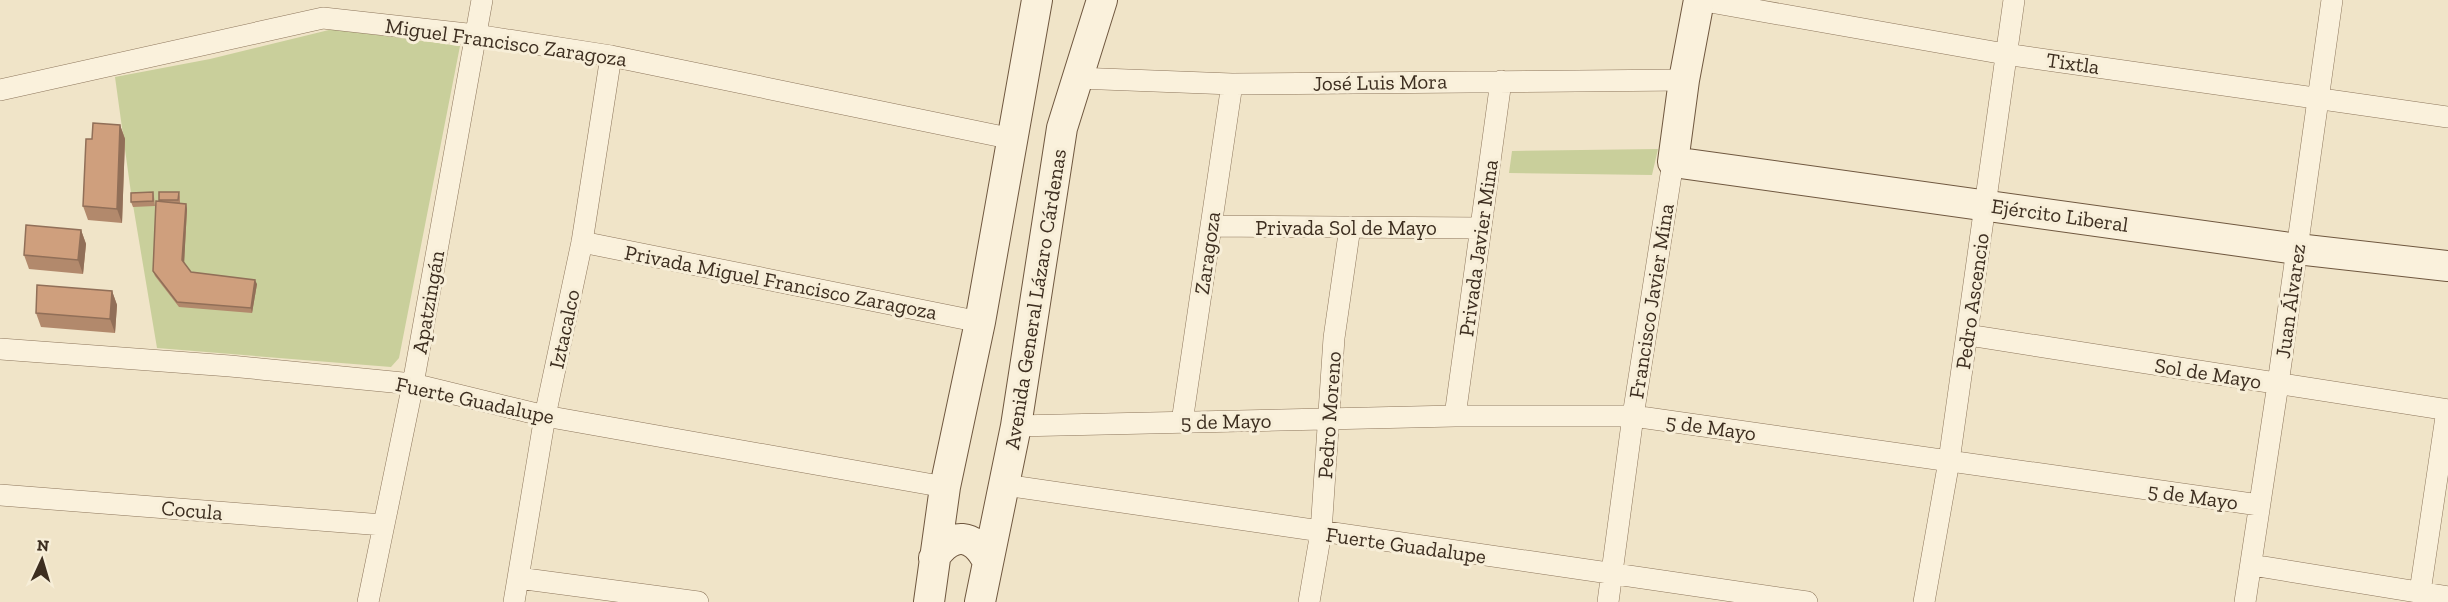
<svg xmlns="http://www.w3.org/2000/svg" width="2448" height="602" viewBox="0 0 2448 602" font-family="'Zilla Slab',serif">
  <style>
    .green { fill: #c9cf9b }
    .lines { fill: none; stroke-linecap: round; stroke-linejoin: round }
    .street-casing { stroke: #8d765c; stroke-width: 22 }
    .secondary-casing { stroke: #6f573f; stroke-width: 32 }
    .street { stroke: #faf1dc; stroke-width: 21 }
    .secondary { stroke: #faf1dc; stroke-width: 30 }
    .wall { fill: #b2896c }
    .shaded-wall { fill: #916f58 }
    .building { fill: #cf9f7d; stroke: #916f58; stroke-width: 1.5 }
    .labels { text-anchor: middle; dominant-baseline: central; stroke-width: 6; stroke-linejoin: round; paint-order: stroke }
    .street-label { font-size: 21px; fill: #3d2e20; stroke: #f7eed8 }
  </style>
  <rect width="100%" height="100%" fill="#f0e4c8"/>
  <!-- green -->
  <path class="green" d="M333,29L460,46L399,358L391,367L157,348L131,193L115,77L210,59Z
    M1658,149L1652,175L1509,173L1512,151Z"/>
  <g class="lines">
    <!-- street casing -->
    <g class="street-casing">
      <path id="street" d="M1699,0L2005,54L2448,117
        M1076,78L1232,84L1684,80
        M0,90L323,18L476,35L611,56L1013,139
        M1211,226L1481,228
        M582,242L980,322
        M1968,335L2448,410
        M0,349L230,366L413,384L545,416L945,487
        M1455,416L1501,81
        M1182,422L1232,84
        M1016,426L1455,416H1633L2259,505
        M1005,485L1807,602
        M0,495L383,525
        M2252,565L2448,597
        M518,578L698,602
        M2420,592L2447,410
        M368,602L413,384L482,0
        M514,602L545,416L582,242L611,56
        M1309,602L1321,532L1334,338L1350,227
        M1608,602L1633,416L1673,162
        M1924,602L1949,461L2014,0
        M2245,602L2278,384L2332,0"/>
    </g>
    <!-- secondary casing -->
    <g class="secondary-casing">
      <path id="secondary" d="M1699,0L1684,80L1673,162L2297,249L2448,266
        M934,558C952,531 974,533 988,562
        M929,602L945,487L980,322L1037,0
        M980,602L1016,426L1062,128L1102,0"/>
    </g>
    <!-- street -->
    <use href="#street" class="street"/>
    <!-- secondary -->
    <use href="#secondary" class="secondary"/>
  </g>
  <!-- wall -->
  <path class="wall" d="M120,125L125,139L122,223L88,220L83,206L92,139Z
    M153,192L154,197L155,206L133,207L131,202Z
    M179,192L180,197V203L186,204L187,209L184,263L191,272L257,284L252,313L179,307L155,276L153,271L159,200Z
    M81,230L86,244L83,274L29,269L24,255Z
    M112,291L117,305L115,333L41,327L36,313Z"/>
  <!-- shaded-wall -->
  <path class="shaded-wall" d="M120,125L125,139L122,223L117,209Z
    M186,204L187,209L184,265L182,260Z
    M81,230L86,244L83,274L78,260Z
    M255,280L257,284L252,313L251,308Z
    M112,291L117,305L115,333L110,319Z"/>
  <!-- building -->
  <path class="building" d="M93,123L120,125L117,209L83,206L86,139H92Z
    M153,192V201L131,202V193Z
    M159,192H179L178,200H159Z
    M156,201L186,204L182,260L191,272L255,280L251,308L177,302L153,271Z
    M26,225L81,230L78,260L24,255Z
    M37,285L112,291L110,319L36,313Z"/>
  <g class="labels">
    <!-- street labels -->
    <g class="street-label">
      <text transform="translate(506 42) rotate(8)">Miguel Francisco Zaragoza</text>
      <text transform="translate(2073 63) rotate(8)">Tixtla</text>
      <text transform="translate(1380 82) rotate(-1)">José Luis Mora</text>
      <text transform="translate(2060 215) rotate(8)">Ejército Liberal</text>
      <text x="1346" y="227">Privada Sol de Mayo</text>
      <text transform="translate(1478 248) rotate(-82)">Privada Javier Mina</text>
      <text transform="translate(1207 253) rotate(-82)">Zaragoza</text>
      <text transform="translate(781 282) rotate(11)">Privada Miguel Francisco Zaragoza</text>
      <text transform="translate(1035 299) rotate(-81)">Avenida General Lázaro Cárdenas</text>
      <text transform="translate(1651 301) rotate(-81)">Francisco Javier Mina</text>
      <text transform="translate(1972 301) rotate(-82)">Pedro Ascencio</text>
      <text transform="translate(2290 301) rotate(-82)">Juan Álvarez</text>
      <text transform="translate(428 302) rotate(-80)">Apatzingán</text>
      <text transform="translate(564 329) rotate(-78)">Iztacalco</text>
      <text transform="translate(2208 373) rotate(9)">Sol de Mayo</text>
      <text transform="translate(475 400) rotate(12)">Fuerte Guadalupe</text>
      <text transform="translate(1329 415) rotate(-86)">Pedro Moreno</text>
      <text transform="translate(1226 421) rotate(-1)">5 de Mayo</text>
      <text transform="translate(1711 427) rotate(8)">5 de Mayo</text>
      <text transform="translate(2193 496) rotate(8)">5 de Mayo</text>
      <text transform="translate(192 510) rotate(5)">Cocula</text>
      <text transform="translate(1406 545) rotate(8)">Fuerte Guadalupe</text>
    </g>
  </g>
  <!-- north arrow -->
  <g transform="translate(42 560) rotate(4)" stroke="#f7eed8" stroke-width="4.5" paint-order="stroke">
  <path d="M0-4.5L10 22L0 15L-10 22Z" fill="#3d2e20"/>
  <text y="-9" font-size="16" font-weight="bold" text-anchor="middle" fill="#3d2e20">N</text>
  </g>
</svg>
